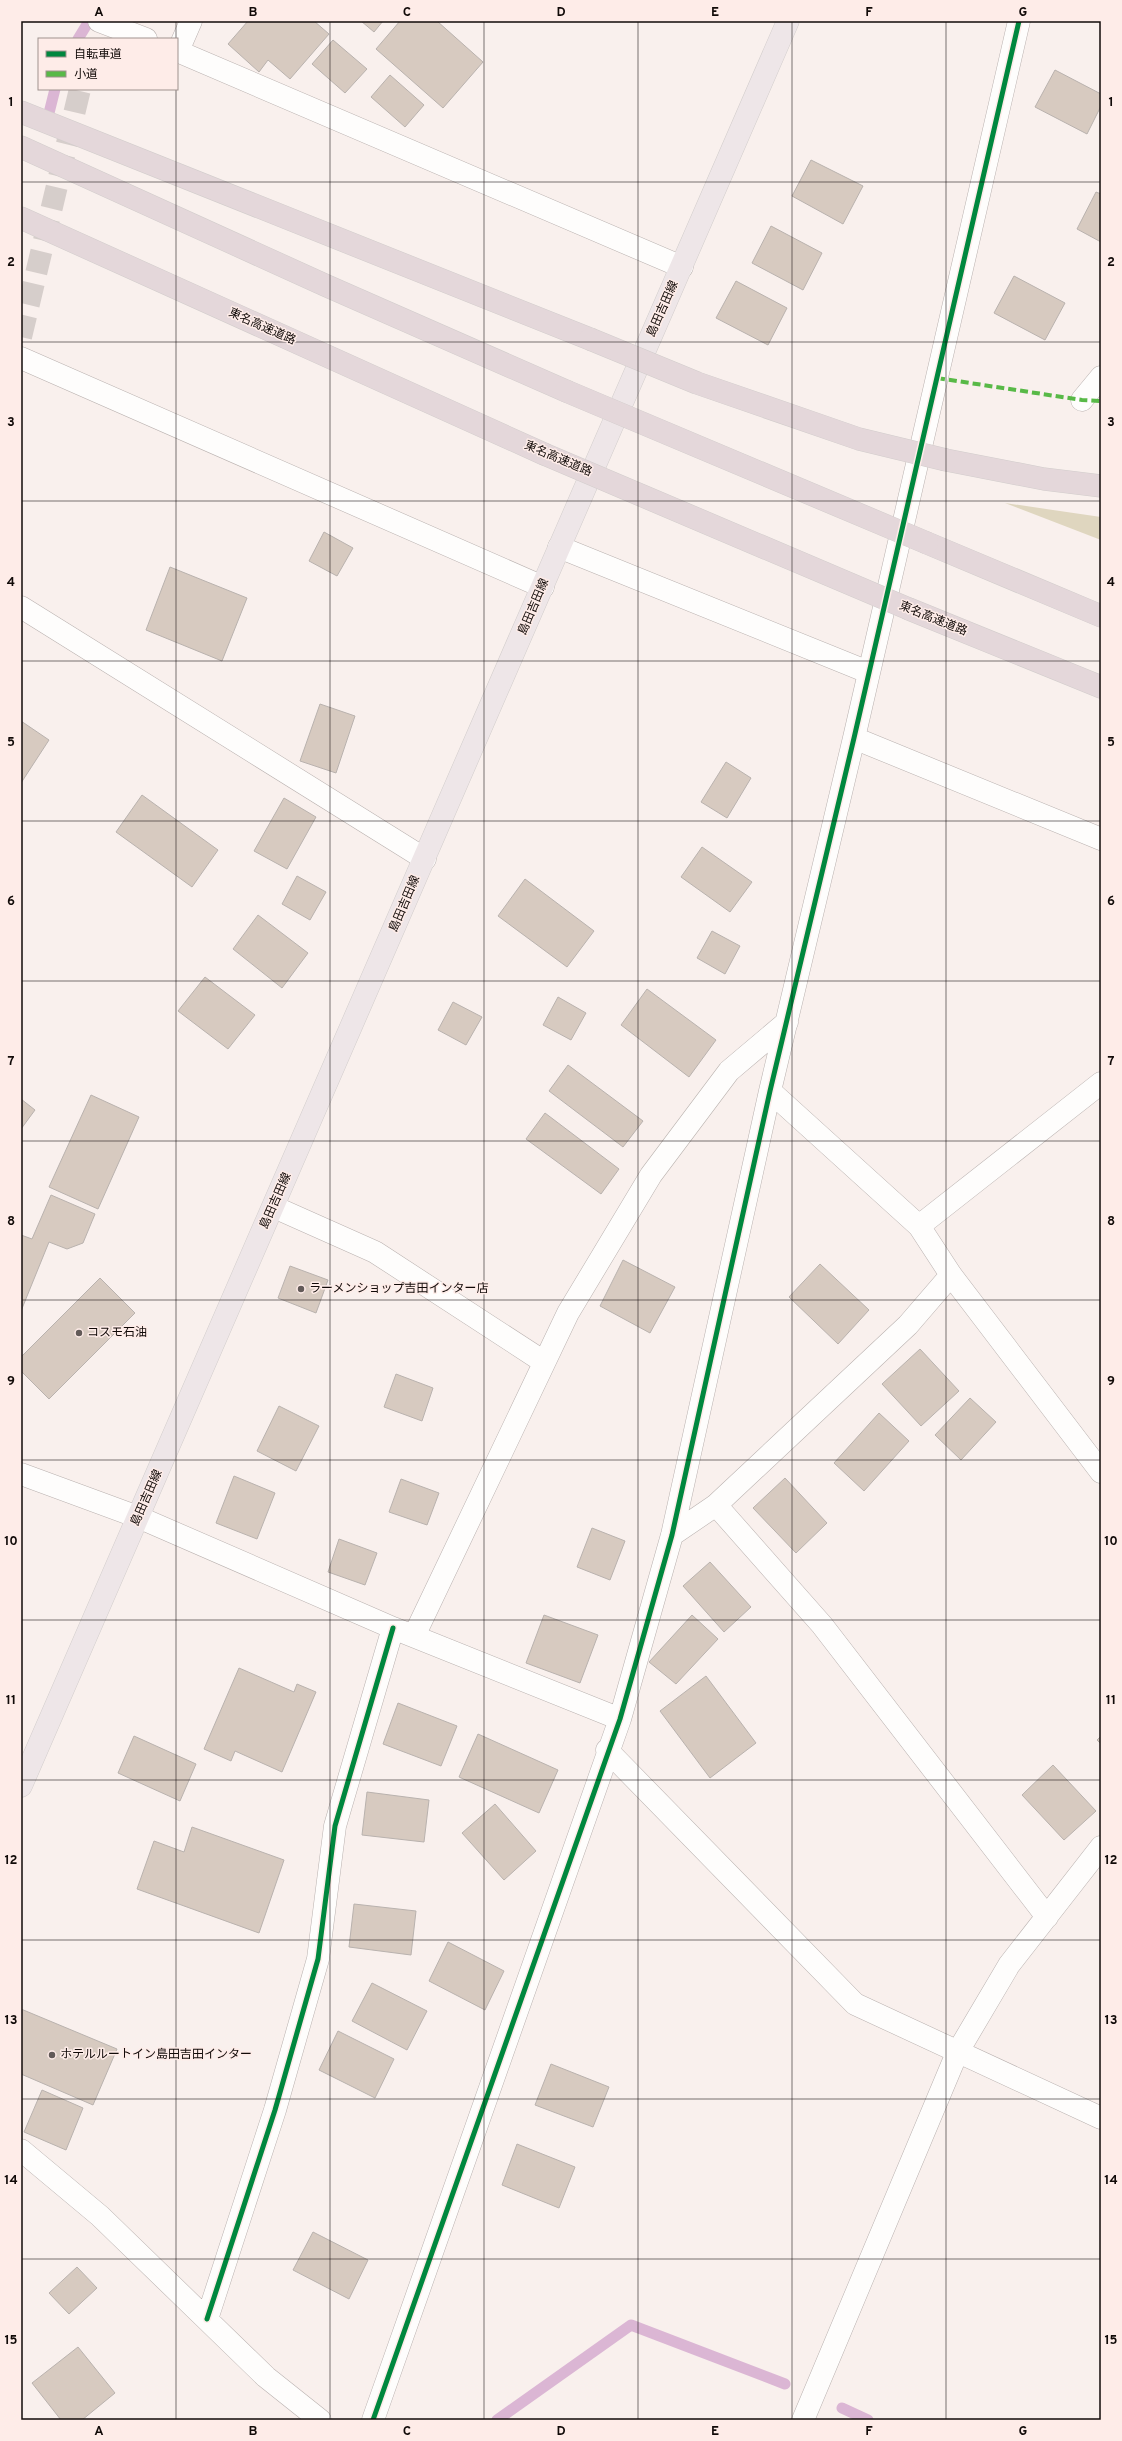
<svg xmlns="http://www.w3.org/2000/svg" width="1122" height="2441" viewBox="0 0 1122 2441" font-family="Overpass,'Noto Sans JP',sans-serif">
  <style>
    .green { fill: #dfd6bf }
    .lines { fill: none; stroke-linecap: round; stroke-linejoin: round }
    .stream { stroke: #dbb6d4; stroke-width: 11 }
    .building { fill: #d7cac0; stroke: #b9b2ae }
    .minor-tunnel { stroke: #d6cecb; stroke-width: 22; stroke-dasharray: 22 11; stroke-linecap: butt }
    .minor-casing { stroke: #b9b1af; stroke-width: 23 }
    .major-casing { stroke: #d2cdcc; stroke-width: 23 }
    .highway-casing { stroke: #d2cdcc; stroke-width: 23 }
    .minor { stroke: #fefdfc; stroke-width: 22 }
    .major { stroke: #eee6e8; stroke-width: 22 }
    .highway { stroke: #e4d7da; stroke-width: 22 }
    .highway-bridge-casing { stroke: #d2cdcc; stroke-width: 23; stroke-linecap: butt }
    .highway-bridge { stroke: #e4d7da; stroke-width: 22 }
    .quiet { stroke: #58b947; stroke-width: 4; stroke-dasharray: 8 4; stroke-linecap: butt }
    .cycleway-casing { stroke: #feece8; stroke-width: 8 }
    .cycleway { stroke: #00873e; stroke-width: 5 }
    .grid { fill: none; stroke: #110a08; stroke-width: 1; stroke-opacity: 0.55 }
    .poi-dot { fill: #625a58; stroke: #feece8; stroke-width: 1.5 }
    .labels { text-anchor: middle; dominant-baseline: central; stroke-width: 3; stroke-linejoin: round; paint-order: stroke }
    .street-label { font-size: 12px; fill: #110a08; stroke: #feece8 }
    .poi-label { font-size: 12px; fill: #110a08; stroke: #feece8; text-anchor: start }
    .neatline { fill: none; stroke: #110a08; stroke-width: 1.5 }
    .grid-label { font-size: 13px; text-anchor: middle; font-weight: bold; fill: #110a08 }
  </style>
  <rect width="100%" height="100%" fill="#f9f0ed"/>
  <!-- green -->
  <path class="green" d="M1005,503L1101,517V540Z"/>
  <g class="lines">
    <!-- stream -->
    <path class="stream" d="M78,39L89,21
      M48,117L55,89
      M842,2408L868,2420
      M497,2420L631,2325L785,2384"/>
  </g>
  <!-- building -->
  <path class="building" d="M248,21H314L329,34L290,79L268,60L259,72L228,44Z
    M361,21H383L374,32Z
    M400,21H437L483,62L443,108L376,49Z
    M333,40L367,69L345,93L312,64Z
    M1055,70L1101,94V106L1087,134L1035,107Z
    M390,75L424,105L405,127L371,97Z
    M811,160L863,186L843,224L792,196Z
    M1096,192L1101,194V242L1077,229Z
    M771,226L822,253L803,290L752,263Z
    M1014,276L1065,303L1045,340L994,313Z
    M736,281L787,308L768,345L716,318Z
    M324,532L353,548L337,576L309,561Z
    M170,567L247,598L222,661L146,630Z
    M320,704L355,716L336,773L300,761Z
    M21,721L49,740L21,783Z
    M726,762L751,778L727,818L701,802Z
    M142,795L218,850L192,887L116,832Z
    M284,798L316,817L287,869L254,851Z
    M702,847L752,882L730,912L681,877Z
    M297,876L326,892L310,920L282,904Z
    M525,879L594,931L567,967L498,916Z
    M258,915L308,953L282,988L233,949Z
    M712,931L740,946L725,974L697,958Z
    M205,977L255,1015L228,1049L178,1011Z
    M647,989L716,1040L689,1077L621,1025Z
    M558,997L586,1013L571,1040L543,1025Z
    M453,1002L482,1017L466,1045L438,1030Z
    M568,1065L643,1121L623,1147L549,1091Z
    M91,1095L139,1117L98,1209L49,1187Z
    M21,1099L35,1110L21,1129Z
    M545,1113L619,1169L601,1194L526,1139Z
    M51,1195L95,1214L83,1243L67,1249L49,1242L21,1311V1235L32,1239Z
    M623,1260L675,1287L650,1333L600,1306Z
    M820,1264L869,1310L838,1344L789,1297Z
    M290,1266L328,1280L316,1313L278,1298Z
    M100,1278L135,1313L49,1399L21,1371V1357Z
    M920,1349L959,1391L921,1426L882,1384Z
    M396,1374L433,1388L422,1421L384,1407Z
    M970,1398L996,1422L961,1460L935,1435Z
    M279,1406L319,1426L296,1471L257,1451Z
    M879,1413L909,1441L864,1491L834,1463Z
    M234,1476L275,1493L257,1539L216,1523Z
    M785,1478L827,1523L796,1553L753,1508Z
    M401,1479L439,1493L427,1525L389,1512Z
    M592,1528L625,1541L610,1580L577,1567Z
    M339,1539L377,1553L365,1585L328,1572Z
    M710,1562L751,1607L724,1632L683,1586Z
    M544,1615L598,1635L580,1683L526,1663Z
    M692,1615L718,1639L676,1684L649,1662Z
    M239,1668L294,1692L297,1684L316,1692L282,1772L235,1751L231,1761L204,1749Z
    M706,1676L756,1743L710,1778L660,1711Z
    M398,1703L457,1726L441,1766L383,1744Z
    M478,1734L558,1770L539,1813L459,1777Z
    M134,1736L196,1764L180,1801L118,1773Z
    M1101,1736V1744L1097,1740Z
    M1053,1765L1096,1811L1064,1840L1022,1795Z
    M367,1792L429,1800L424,1842L362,1835Z
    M495,1804L536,1851L504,1880L462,1833Z
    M192,1827L284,1860L259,1933L137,1889L154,1841L184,1852Z
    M354,1904L416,1911L411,1955L349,1947Z
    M448,1942L504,1971L485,2010L429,1981Z
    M372,1983L427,2011L407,2050L352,2021Z
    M21,2009L117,2049L93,2105L21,2074Z
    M338,2031L394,2059L375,2098L319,2070Z
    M551,2064L609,2087L593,2127L535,2105Z
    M42,2090L83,2108L66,2150L24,2132Z
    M517,2144L575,2167L559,2208L502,2185Z
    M313,2232L368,2260L349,2299L293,2270Z
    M77,2267L97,2288L69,2314L49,2293Z
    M78,2347L115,2393L82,2420H61L32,2383Z"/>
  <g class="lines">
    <!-- minor-tunnel -->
    <path class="minor-tunnel" d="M21,337L80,89"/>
    <!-- minor casing -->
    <g class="minor-casing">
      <path id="minor" d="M99,21L146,39
        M177,51L682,267
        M178,51L191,21
        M21,358L543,587
        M1082,400L1101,377
        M559,547L868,672
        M21,607L425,859
        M854,738L1101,839
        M770,1091L919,1226L951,1275L1101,1472
        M274,1207L375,1252L544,1362
        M919,1226L1101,1083
        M21,1474L138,1517L393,1628L620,1719
        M716,1505L822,1625L1047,1917
        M672,1535L716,1505L908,1325L951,1275
        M414,1636L568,1313L651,1175L729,1071L787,1022
        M607,1750L855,2004L1101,2118
        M21,2150L100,2216L266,2377L320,2420
        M207,2319L275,2110L318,1959L335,1826L393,1628
        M373,2420L620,1719L672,1535L770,1091L854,738L1019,21
        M803,2420L957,2053L1009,1965L1101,1847"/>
    </g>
    <!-- major casing -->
    <g class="major-casing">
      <path id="major" d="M21,1786L788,21"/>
    </g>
    <!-- highway casing -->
    <g class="highway-casing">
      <path id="highway" d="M21,112L590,339
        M21,147L327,286L566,391
        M21,218L544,454
        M946,460L1044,479L1101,486
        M927,543L1101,616
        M909,609L1101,687"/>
    </g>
    <!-- minor -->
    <use href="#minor" class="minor"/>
    <!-- major -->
    <use href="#major" class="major"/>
    <!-- highway -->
    <use href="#highway" class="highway"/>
    <!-- highway-bridge casing -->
    <g class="highway-bridge-casing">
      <path id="highway-bridge" d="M590,339L697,383L859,439L946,460
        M566,391L927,543
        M544,454L909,609"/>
    </g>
    <!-- highway-bridge -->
    <use href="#highway-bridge" class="highway-bridge"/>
    <!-- quiet -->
    <path class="quiet" d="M937,378L1082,400L1101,401"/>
    <!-- cycleway casing -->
    <g class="cycleway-casing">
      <path id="cycleway" d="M207,2319L275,2110L318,1959L335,1826L393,1628
        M373,2420L620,1719L672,1535L770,1091L854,738L1019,21"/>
    </g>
    <!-- cycleway -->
    <use href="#cycleway" class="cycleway"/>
  </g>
  <!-- grid -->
  <path class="grid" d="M176,21V39M330,21V2420M484,21V2420M638,21V2420M792,21V2420M946,21V2420M176,89V2420M21,182H1101M21,342H1101M21,501H1101M21,661H1101M21,821H1101M21,981H1101M21,1141H1101M21,1300H1101M21,1460H1101M21,1620H1101M21,1780H1101M21,1940H1101M21,2099H1101M21,2259H1101"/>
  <!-- markers -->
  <g class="poi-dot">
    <circle cx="301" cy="1289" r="4"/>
    <circle cx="79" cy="1333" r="4"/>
    <circle cx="52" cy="2055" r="4"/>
  </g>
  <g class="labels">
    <!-- street labels -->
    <g class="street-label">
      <text transform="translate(663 309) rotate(-66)">島田吉田線</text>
      <text transform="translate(262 327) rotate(24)">東名高速道路</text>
      <text transform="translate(558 459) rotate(23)">東名高速道路</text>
      <text transform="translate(534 607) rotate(-67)">島田吉田線</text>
      <text transform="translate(933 619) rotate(22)">東名高速道路</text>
      <text transform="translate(405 904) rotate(-67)">島田吉田線</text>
      <text transform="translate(276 1201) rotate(-66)">島田吉田線</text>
      <text transform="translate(147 1498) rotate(-66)">島田吉田線</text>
    </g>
    <!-- poi labels -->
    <g class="poi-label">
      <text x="309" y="1289">ラーメンショップ吉田インター店</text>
      <text x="87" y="1333">コスモ石油</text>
      <text x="60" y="2055">ホテルルートイン島田吉田インター</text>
    </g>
  </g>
  <!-- border -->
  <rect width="1122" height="2441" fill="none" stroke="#feece8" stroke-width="44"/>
  <!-- legend -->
  <rect x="38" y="38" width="140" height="52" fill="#feece8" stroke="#9f928e"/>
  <rect x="46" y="51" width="20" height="6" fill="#00873e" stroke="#9f928e"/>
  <text x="74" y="58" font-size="12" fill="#110a08">自転車道</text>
  <rect x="46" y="71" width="20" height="6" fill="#58b947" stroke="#9f928e"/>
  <text x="74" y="78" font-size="12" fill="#110a08">小道</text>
  <rect x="22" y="22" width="1078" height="2397" class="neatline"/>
  <g class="grid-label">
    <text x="99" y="16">A</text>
    <text x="253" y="16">B</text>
    <text x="407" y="16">C</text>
    <text x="561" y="16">D</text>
    <text x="715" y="16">E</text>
    <text x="869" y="16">F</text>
    <text x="1023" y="16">G</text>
    <text x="11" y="106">1</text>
    <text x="1111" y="106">1</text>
    <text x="11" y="266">2</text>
    <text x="1111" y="266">2</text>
    <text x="11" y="426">3</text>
    <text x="1111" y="426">3</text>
    <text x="11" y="586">4</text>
    <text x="1111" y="586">4</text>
    <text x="11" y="746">5</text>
    <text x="1111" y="746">5</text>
    <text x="11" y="905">6</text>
    <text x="1111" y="905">6</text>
    <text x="11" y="1065">7</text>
    <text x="1111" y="1065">7</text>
    <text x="11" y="1225">8</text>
    <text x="1111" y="1225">8</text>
    <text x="11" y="1385">9</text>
    <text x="1111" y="1385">9</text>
    <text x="11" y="1545">10</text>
    <text x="1111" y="1545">10</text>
    <text x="11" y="1704">11</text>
    <text x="1111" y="1704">11</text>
    <text x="11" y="1864">12</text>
    <text x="1111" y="1864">12</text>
    <text x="11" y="2024">13</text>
    <text x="1111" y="2024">13</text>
    <text x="11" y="2184">14</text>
    <text x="1111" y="2184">14</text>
    <text x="11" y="2344">15</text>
    <text x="1111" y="2344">15</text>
    <text x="99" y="2435">A</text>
    <text x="253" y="2435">B</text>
    <text x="407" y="2435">C</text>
    <text x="561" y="2435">D</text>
    <text x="715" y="2435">E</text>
    <text x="869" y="2435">F</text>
    <text x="1023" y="2435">G</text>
  </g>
</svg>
